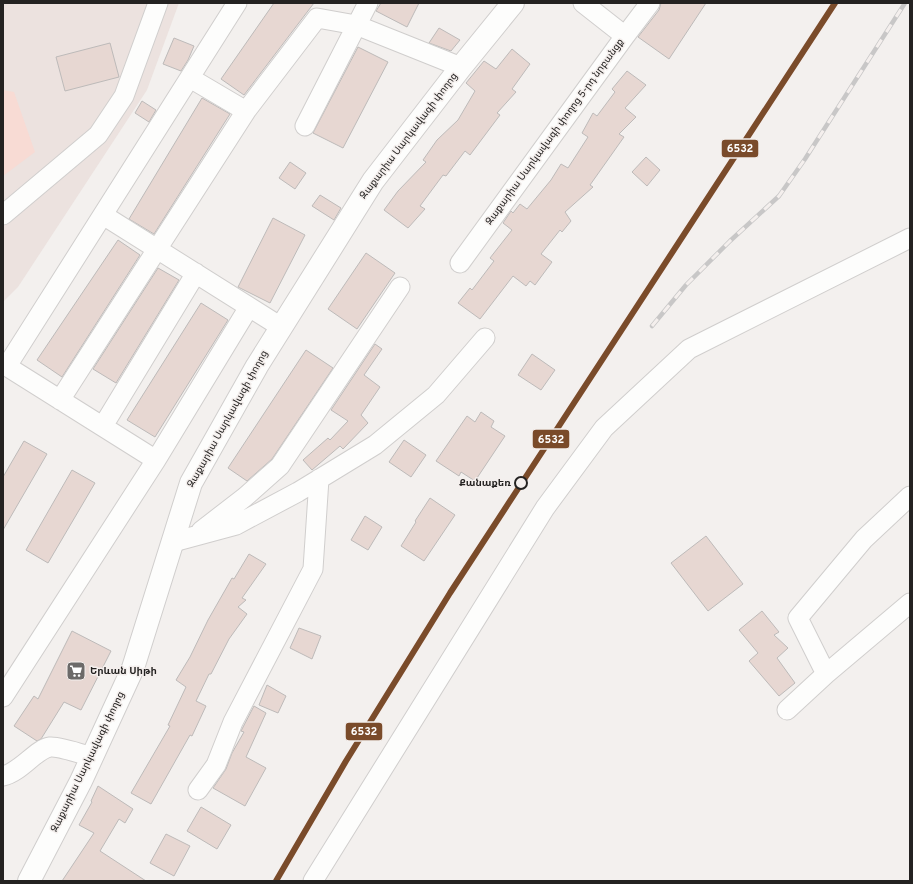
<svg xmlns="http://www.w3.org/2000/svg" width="913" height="884" viewBox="0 0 913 884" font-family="Overpass,'Noto Sans Armenian',sans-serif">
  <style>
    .built { fill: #ece2df }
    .green { fill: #f8dbd4 }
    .building { fill: #e7d7d2; stroke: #bdbab9 }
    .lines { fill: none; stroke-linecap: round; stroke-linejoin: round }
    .minor-casing { stroke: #d0cecd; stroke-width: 21 }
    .major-casing { stroke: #d0cecd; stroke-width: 24 }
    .minor { stroke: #fdfdfc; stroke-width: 19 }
    .major { stroke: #fdfdfc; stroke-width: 22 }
    .rail-casing { stroke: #c8c7c7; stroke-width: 4.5 }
    .rail { stroke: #f4efed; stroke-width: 3; stroke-dasharray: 9; stroke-linecap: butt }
    .rail-1-casing { stroke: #f4efed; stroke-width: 9 }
    .rail-1 { stroke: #7a4b2a; stroke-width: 6 }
    .stop-dot { fill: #f4efed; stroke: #242221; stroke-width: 2 }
    .labels { text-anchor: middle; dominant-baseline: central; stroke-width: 3; stroke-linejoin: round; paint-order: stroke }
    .street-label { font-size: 10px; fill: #242221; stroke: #f4efed }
    .stop-label { font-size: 10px; font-weight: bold; fill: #242221; stroke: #f4efed; text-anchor: end }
    .poi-label { font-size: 10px; font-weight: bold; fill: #242221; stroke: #f4efed; text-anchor: start }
    .line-badge { stroke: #f4efed; stroke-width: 1.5 }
    .badge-label { font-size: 11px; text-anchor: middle; font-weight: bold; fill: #fff }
  </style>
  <rect width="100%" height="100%" fill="#f3f0ee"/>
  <!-- built -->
  <path class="built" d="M3,3H179L147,90L18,287L3,302Z"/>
  <!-- green -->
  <path class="green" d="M3,90L14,92L35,152L3,176Z"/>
  <!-- building -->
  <path class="building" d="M274,3H314L244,95L221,79Z
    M381,3H419L407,27L376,11Z
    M661,3H706L669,59L638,37L659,10Z
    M439,28L460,40L451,51L429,43Z
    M174,38L194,46L188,60L181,71L163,64Z
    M110,43L119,77L65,91L56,57Z
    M358,47L388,62L343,148L313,133Z
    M512,49L530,64L512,89L516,92L497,113L500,115L470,155L465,151L446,176L443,175L420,206L425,209L408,228L384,210L398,191L426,162L423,160L437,140L458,120L475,91L466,83L484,61L496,69Z
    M627,71L646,85L625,108L636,117L619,134L624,137L590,185L593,187L565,212L571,221L562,232L560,230L541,254L552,262L535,285L530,281L526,286L513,276L480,319L458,303L470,288L472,290L494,261L490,258L512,230L503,223L511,211L513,213L520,204L527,209L551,180L561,164L568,168L588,137L582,133L593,113L597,116L615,92L612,89Z
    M202,98L230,114L154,234L129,219Z
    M142,101L156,110L149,122L135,113Z
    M646,157L660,170L647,186L632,172Z
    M290,162L306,173L295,189L279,178Z
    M320,195L341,208L334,220L312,206Z
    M273,218L305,235L270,303L238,287Z
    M118,240L140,255L62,377L37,360Z
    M366,253L395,273L357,329L328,309Z
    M158,268L179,280L116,383L93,369Z
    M201,303L228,320L155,437L127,420Z
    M375,344L382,349L364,375L380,387L361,415L368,423L343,449L340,446L312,470L303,460L328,438L330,440L348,421L331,410Z
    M306,350L333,368L272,459L247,481L228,468Z
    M532,354L555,370L541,390L518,375Z
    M481,412L494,421L491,427L505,436L475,481L461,472L459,476L436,461L467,416L475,422Z
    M404,440L426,455L411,477L389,462Z
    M24,441L47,454L3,530V477Z
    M72,470L95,483L48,563L26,550Z
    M430,498L455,515L424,561L401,546L416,522L415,521Z
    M365,516L382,527L368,550L351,540Z
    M706,536L743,584L708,611L671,563Z
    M249,554L266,564L242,598L246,600L238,607L247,614L229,639L211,674H209L196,701L206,706L192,736L190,735L151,804L131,793L170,726L168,725L186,687L176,680L190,657L208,620L232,578L234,579Z
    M762,611L779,632L774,635L788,648L777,658L795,683L779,696L749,661L758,653L739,630Z
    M299,628L321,636L312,659L290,648Z
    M72,631L111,651L81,710L64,702L41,739L37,741L14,726L34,696L38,699Z
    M267,685L286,696L278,713L259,705Z
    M254,706L266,713L246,757L266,768L245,806L213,788L226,769L232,753L244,732L241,731Z
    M98,786L133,809L125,823L119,819L100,851L146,881H62L94,833L79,825L92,802L91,801Z
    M201,807L231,825L217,849L187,831Z
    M166,834L190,846L174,876L150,863Z"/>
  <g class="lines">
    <!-- minor casing -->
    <g class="minor-casing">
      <path id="minor" d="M583,3L625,36
        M190,78L246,111
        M305,126L368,3
        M3,215L98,135L124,96L158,3
        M103,215L281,327
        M460,263L625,36L650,3
        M3,364L156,460
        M7,366L237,3
        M60,400L246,111L317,18L356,25L461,67
        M103,426L196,273
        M201,531L245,497L280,466L400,287
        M173,542L236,525L298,492L375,445L436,395L485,338
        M826,674L910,603
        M3,697L156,460L249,307
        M787,710L826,674L798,618L864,539L910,496
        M3,776C21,772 36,749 50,747C59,746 82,754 92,757
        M198,790L216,765L233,722L313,569L319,479
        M313,881L545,508L604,428L689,349L910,238"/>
    </g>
    <!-- major casing -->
    <g class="major-casing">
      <path id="major" d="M29,881L81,781L133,668L191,483L257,366L373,181L461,67L513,3"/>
    </g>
    <!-- minor -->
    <use href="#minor" class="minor"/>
    <!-- major -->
    <use href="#major" class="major"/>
    <!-- rail casing -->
    <g class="rail-casing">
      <path id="rail" d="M652,326L686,285L730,241L779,196L805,159L905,3"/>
    </g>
    <!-- rail -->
    <use href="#rail" class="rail"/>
    <!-- rail-1 casing -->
    <g class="rail-1-casing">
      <path id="rail-1" d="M276,881L346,761L450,593L835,3"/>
    </g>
    <!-- rail-1 -->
    <use href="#rail-1" class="rail-1"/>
  </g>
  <!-- icons -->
  <defs>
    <g id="supermarket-square" transform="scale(1)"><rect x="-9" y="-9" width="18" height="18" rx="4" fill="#6c6a69" stroke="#f4efed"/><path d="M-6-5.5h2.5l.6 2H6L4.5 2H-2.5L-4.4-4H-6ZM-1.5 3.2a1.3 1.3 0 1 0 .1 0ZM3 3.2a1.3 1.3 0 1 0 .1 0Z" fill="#fff"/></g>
  </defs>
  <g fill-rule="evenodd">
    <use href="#supermarket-square" x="76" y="671"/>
  </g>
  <!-- markers -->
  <circle class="stop-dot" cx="521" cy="483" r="6"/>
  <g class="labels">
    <!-- street labels -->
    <g class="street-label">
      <text transform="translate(555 132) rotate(-54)">Զաքարիա Սարկավագի փողոց 5-րդ նրբանցք</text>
      <text transform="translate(409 136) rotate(-53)">Զաքարիա Սարկավագի փողոց</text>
      <text transform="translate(228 419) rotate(-61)">Զաքարիա Սարկավագի փողոց</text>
      <text transform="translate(88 762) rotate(-64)">Զաքարիա Սարկավագի փողոց</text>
    </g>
    <!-- stop labels -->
    <g class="stop-label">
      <text x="511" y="483">Քանաքեռ</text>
    </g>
    <!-- poi labels -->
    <g class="poi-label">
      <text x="90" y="671">Երևան Սիթի</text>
    </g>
  </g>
  <g class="line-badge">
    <rect x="721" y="139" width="38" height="19" rx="4" fill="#7a4b2a"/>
    <rect x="532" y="429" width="38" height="20" rx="4" fill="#7a4b2a"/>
    <rect x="345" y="722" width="38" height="19" rx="4" fill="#7a4b2a"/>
  </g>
  <g class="badge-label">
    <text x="740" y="152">6532</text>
    <text x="551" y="443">6532</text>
    <text x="364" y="735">6532</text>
  </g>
  <!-- border -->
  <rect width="913" height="884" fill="none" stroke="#242221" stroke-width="8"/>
</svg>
